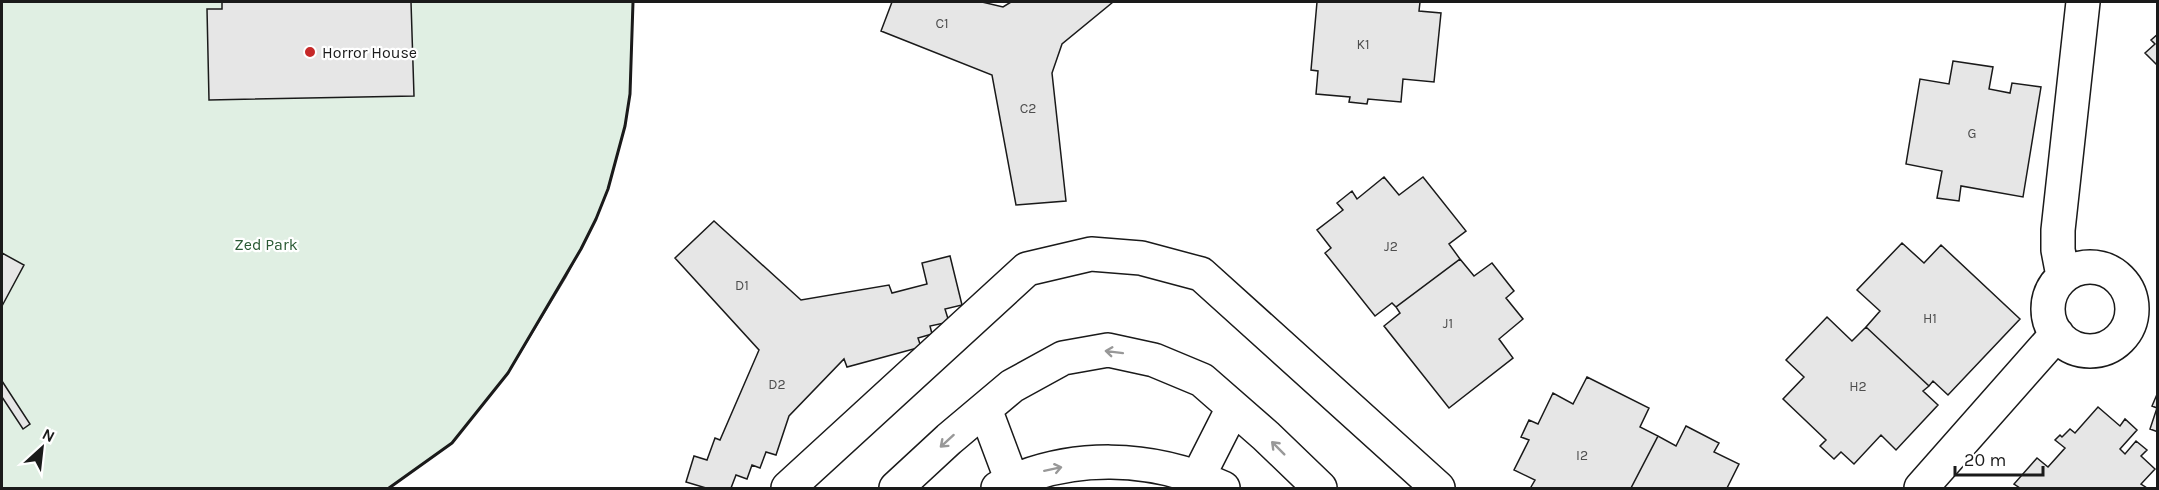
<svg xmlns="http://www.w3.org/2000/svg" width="2159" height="490" viewBox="0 0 2159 490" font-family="Karla,sans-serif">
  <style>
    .green { fill: #e0efe3; stroke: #6a6a6a; stroke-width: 1.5 }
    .building { fill: #e6e6e6; stroke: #1a1a1a; stroke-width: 1.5 }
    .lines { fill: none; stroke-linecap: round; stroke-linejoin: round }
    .minor-casing { stroke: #1a1a1a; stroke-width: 36 }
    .minor { stroke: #fff; stroke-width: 33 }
    .wall { stroke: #1a1a1a; stroke-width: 3 }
    .oneway { stroke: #989898 }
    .poi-dot { fill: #c62828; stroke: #fff; stroke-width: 2 }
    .labels { text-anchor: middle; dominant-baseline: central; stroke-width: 4.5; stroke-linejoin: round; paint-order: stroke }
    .number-label { font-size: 14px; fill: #4d4d4d }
    .poi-label { font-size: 16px; fill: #1a1a1a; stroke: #fff; text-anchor: start }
    .park-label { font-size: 16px; fill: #2b5a34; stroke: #fff }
  </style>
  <rect width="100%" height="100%" fill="#fff"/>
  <!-- green -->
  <path class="green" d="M2,2H633L630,94L625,126L608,189L596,219L566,277L508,373L452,443L389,488H2Z"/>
  <!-- building -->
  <path class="building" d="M222,2H411L414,96L209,100L207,9H222Z
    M892,2H982L1003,7L1011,2H1113L1062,44L1052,73L1066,201L1016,205L992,75L881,31Z
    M1317,2H1420L1419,11L1441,13L1434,82L1403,79L1401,102L1368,99L1367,104L1349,102L1350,97L1316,94L1318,71L1311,70Z
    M2158,34V66L2145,53L2155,44L2151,40Z
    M1953,61L1993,67L1989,89L2010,93L2012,83L2041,87L2023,197L1961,186L1959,201L1937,198L1942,171L1906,164L1920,79L1949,84Z
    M1384,177L1399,195L1423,177L1466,231L1449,244L1460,259L1396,307L1392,303L1375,316L1325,253L1331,248L1317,230L1343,210L1337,203L1352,191L1357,199Z
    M714,221L801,300L889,285L892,293L927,284L922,263L950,256L962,305L945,309L949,322L930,326L932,334L918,338L921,347L847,367L844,359L789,416L776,455L766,452L760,468L752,465L747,479L736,475L731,488H706L686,482L694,456L707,460L715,438L720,440L759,350L675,258Z
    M1902,243L1924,263L1941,245L2020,319L1948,395L1933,381L1929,386L1866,327L1880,311L1857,290Z
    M2,253L24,265L2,306Z
    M1460,259L1474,276L1492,263L1514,291L1506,298L1523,319L1499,339L1513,358L1449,408L1384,326L1400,313L1396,307Z
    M1827,317L1852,341L1866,327L1929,386L1923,391L1938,405L1896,450L1881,435L1854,464L1841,452L1834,459L1820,446L1826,440L1783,399L1804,377L1786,360Z
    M1587,377L1649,408L1640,427L1658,436L1631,488H1534L1531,487L1535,480L1514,470L1529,440L1521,437L1529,420L1538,424L1553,393L1573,404Z
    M2,381L30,424L23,429L2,397Z
    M2158,392V432L2150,429L2157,408L2152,406Z
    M2098,407L2120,426L2125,419L2137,430L2120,449L2125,454L2136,441L2147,450L2141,456L2155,469L2141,484L2147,488H2020L2014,484L2037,458L2048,467L2065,448L2055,440L2060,435L2062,437L2070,429L2075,433Z
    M1686,426L1719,443L1714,452L1739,464L1727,488H1631L1658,436L1676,446Z"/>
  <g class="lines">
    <!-- minor casing -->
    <g class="minor-casing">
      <path id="minor" d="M2048 309a42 42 0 1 1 84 0a42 42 0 1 1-84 0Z
        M2063,276L2058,250V230L2083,2
        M985,409L1012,481
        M1198,477L1233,408
        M788,488L1027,269L1091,254L1141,258L1201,274L1438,488
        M896,488L949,439L1012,386L1063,358L1108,350L1154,360L1202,380L1266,436L1320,488
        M998,488C1070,452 1152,455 1223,488
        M1921,488L2057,334"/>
    </g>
    <!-- minor -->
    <use href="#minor" class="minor"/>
    <!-- wall -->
    <path class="wall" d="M389,488L452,443L508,373L581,249L596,219L608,189L625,126L630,94L633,2"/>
  </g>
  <!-- one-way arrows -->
  <defs><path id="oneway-shaft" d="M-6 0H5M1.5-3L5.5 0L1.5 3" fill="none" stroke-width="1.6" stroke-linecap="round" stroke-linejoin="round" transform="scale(1.5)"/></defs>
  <g class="oneway">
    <use href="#oneway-shaft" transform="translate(1114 352) rotate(-173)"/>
    <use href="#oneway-shaft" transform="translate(947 441) rotate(138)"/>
    <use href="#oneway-shaft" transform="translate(1278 448) rotate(-135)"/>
    <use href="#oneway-shaft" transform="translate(1053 469) rotate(-12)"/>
  </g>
  <!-- markers -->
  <circle class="poi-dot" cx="310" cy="52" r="6"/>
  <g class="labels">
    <!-- number labels -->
    <g class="number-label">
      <text x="942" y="23">C1</text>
      <text x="1363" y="44">K1</text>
      <text x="1028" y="108">C2</text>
      <text x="1972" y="133">G</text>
      <text x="1391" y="246">J2</text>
      <text x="742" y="285">D1</text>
      <text x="1930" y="318">H1</text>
      <text x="1448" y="323">J1</text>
      <text x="777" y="384">D2</text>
      <text x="1858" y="386">H2</text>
      <text x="1582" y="455">I2</text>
    </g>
    <!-- poi labels -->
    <g class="poi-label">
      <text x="322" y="52">Horror House</text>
    </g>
    <!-- park labels -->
    <g class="park-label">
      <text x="266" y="244">Zed Park</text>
    </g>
  </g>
  <!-- border -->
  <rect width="2159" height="490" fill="none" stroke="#1a1a1a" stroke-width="6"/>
  <!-- north arrow -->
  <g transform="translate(42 448) rotate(27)" stroke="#ffffff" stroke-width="4.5" paint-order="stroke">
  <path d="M0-4.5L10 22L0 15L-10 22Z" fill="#1a1a1a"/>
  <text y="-9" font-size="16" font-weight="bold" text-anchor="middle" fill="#1a1a1a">N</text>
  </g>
  <!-- scale -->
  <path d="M1955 466v9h88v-9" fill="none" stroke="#1a1a1a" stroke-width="3"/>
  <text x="1964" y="466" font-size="18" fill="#1a1a1a" stroke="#ffffff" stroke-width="4.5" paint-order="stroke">20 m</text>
</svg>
